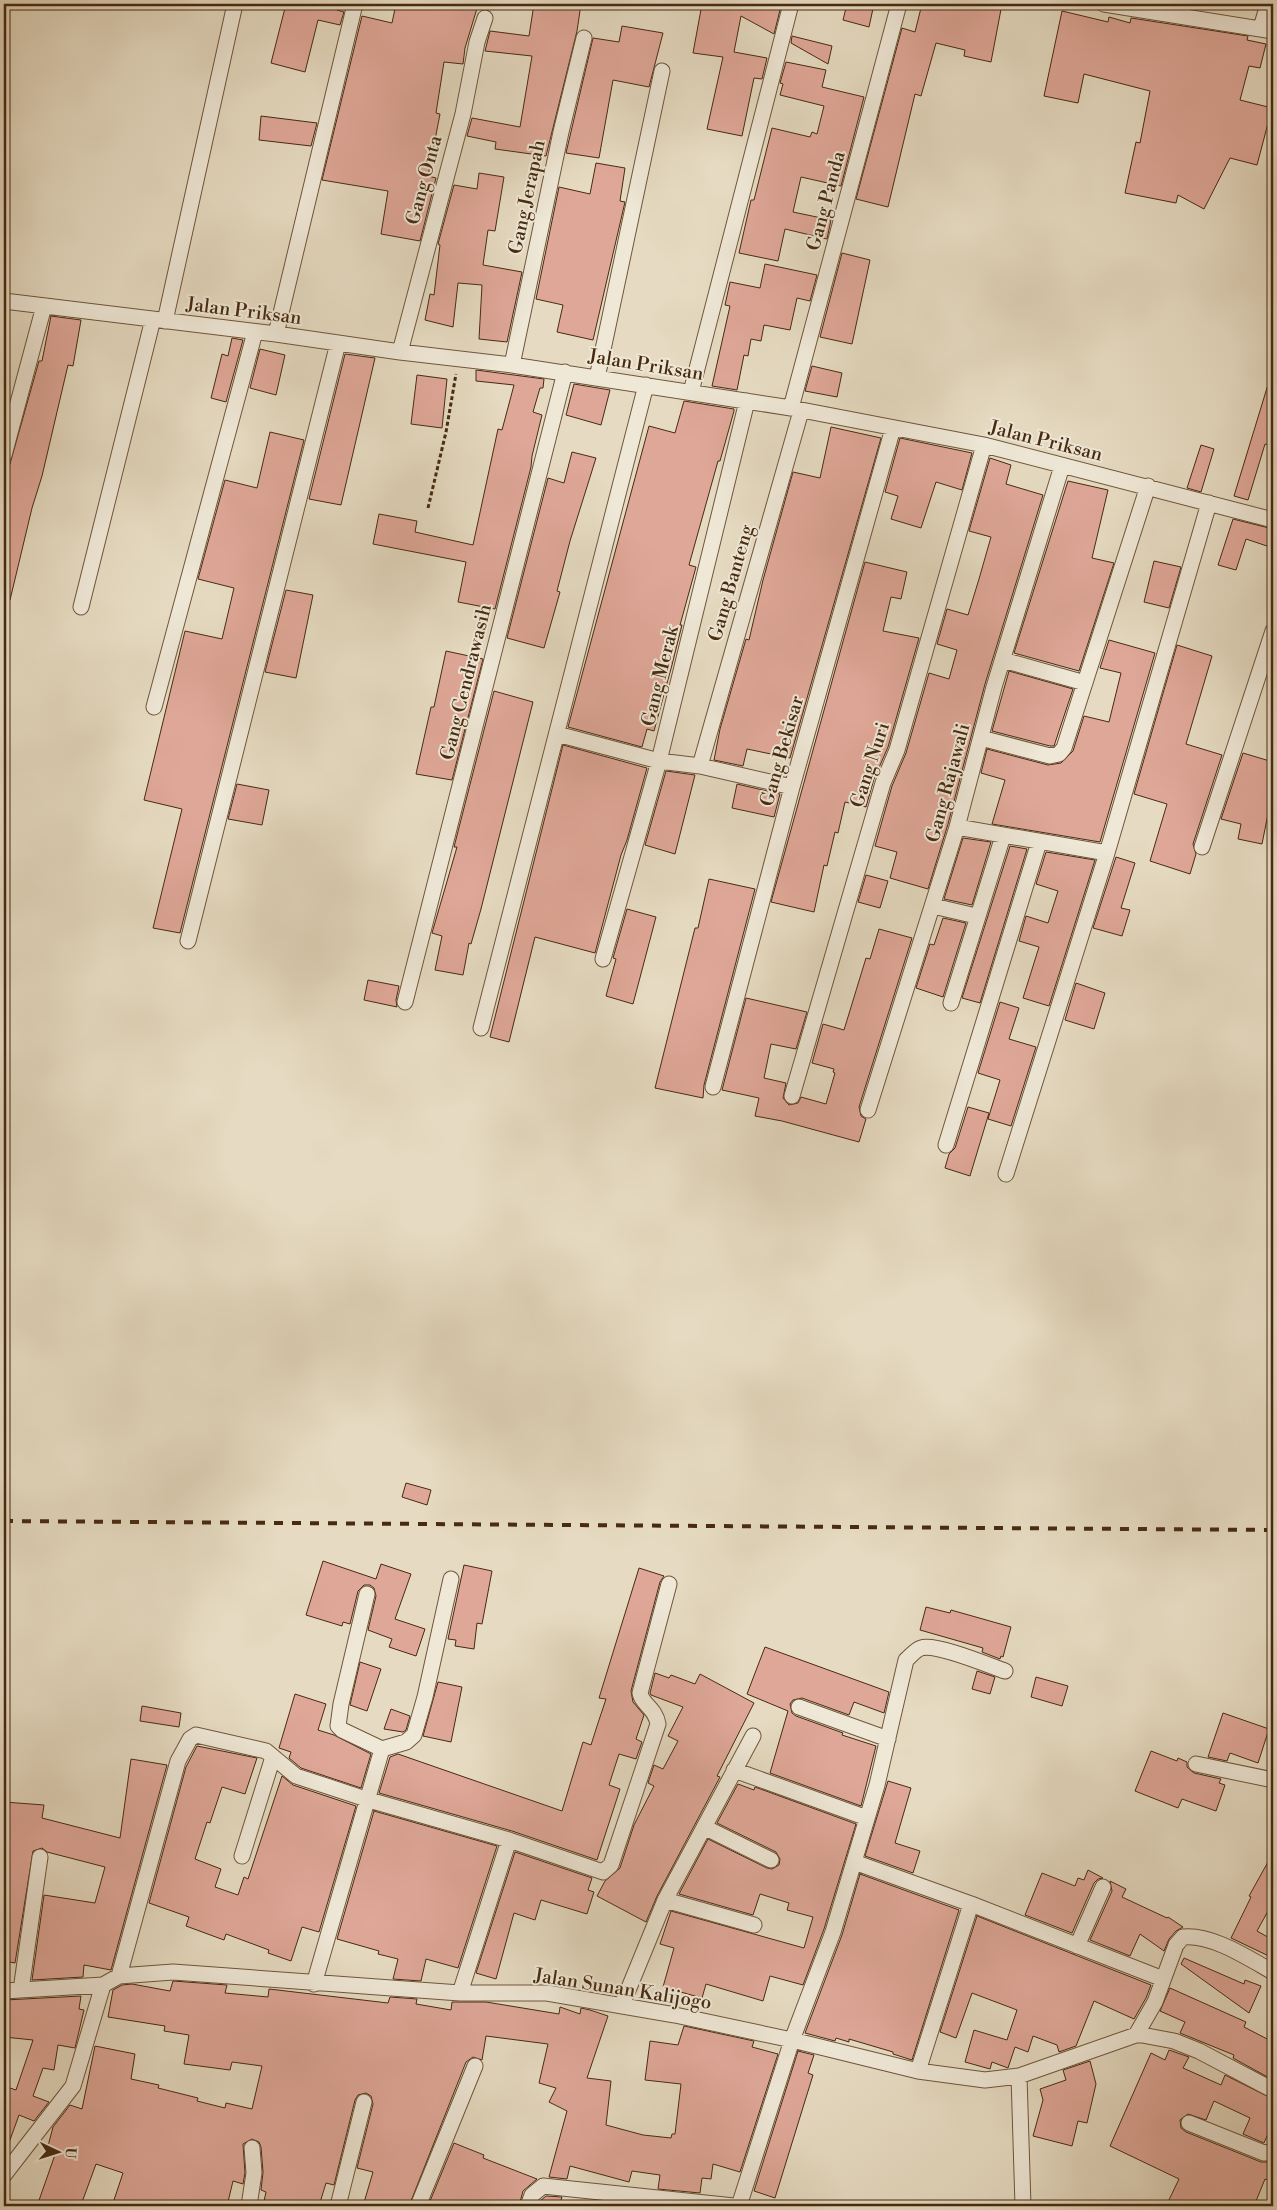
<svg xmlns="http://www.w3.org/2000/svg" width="1277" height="2210" viewBox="0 0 1277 2210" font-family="'Libre Bodoni',serif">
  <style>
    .building { fill: #dfa798; stroke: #472a10 }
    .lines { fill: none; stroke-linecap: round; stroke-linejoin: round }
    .street-casing { stroke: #6f563c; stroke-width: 17 }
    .path { stroke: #472a10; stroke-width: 3; stroke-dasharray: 4 2.5; stroke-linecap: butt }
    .street { stroke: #efe8d7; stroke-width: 15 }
    .rail { stroke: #472a10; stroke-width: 4; stroke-dasharray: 9 9; stroke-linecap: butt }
    .labels { text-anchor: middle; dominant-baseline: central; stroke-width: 4; stroke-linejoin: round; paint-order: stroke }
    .street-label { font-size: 19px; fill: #472a10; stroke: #efe8d7 }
  </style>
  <rect width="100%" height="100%" fill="#e6dbc2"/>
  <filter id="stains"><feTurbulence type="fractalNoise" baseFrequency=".004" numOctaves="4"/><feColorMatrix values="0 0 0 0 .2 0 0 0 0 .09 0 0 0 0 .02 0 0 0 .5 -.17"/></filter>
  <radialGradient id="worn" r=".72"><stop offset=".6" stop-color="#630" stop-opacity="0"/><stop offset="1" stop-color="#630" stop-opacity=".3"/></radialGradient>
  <!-- building -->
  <path class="building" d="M286,4H338L337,10L344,12L340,25L318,20L305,72L271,63Z
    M396,4L478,5L465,48L463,64L444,62L436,113L440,114L428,176L436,178L420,241L381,234L388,191L322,180L362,16L392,23Z
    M534,4H581L577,31L546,156L495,149L496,142L467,136L472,118L520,127L532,56L485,51L490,31L529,36Z
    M702,4H768L780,10L774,34L741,16L734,52L767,58L762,79L754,78L742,136L707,129L723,57L693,53Z
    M847,4H874L869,27L843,20Z
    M922,4H1002L991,62L964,56L965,50L936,43L921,96L915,94L888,207L856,199L902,28L915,32Z
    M1179,4H1195V9L1178,6Z
    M1062,11L1108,22L1109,17L1130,23L1131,18L1248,36L1247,40L1266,44L1260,68L1249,66L1240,100L1272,108L1257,165L1230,158L1204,209L1178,195L1176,203L1125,193L1136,142L1140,143L1150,91L1084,74L1078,103L1044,96Z
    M622,26L663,33L649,87L613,80L599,158L566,153L593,38L619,42Z
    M792,36L832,46L828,64L791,43Z
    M786,62L826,70L822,87L864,97L841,186L801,177L793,212L831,220L827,239L785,229L778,261L739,253L751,200H754L772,128L810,137L812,132L817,134L824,106L780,95L783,84L780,83Z
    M261,116L317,123L311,146L259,140Z
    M596,163L625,168L620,201L625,202L593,340L557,332L563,305L536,299L559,187L590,194Z
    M479,173L504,177L495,231L488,230L483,265L522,272L507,342L479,339L482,285L458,283L453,327L425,320L430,294L434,295L440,245L438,244L454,185L477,189Z
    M842,253L870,260L852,344L820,337Z
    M765,264L817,275L810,301L797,298L790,330L764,325L761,341L751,339L748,356L744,355L737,390L712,386L730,306L725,305L730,282L760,288Z
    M51,316L81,320L73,366L68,365L42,476L32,508L10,600L4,599V485L39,361H42Z
    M232,338L243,340L226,402L211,398L222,354L228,356Z
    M260,349L285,355L276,395L250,388Z
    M345,354L375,358L341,505L309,499Z
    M812,366L842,373L837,397L805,391Z
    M476,370L544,379L543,388H540L533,412L542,415L532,456L531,467L495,609L458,602L466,562L373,544L379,514L417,521L415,532L473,545L498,429L502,430L514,385L476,381Z
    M417,375L447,379L442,428L411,424Z
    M1270,378L1273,379V446L1265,444L1248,500L1234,496Z
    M574,384L610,390L601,425L566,415Z
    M684,401L734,409V411L720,461H718L689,565L696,567L680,625H682L672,665L654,731L647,729L642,747L568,727L649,426L675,433Z
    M831,427L881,438L790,758L747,749L743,766L714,760L720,729L746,639L749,640L763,580L793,472L820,478Z
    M270,432L304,440L180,933L153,928L182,809L144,800L185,631L222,639L234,588L198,579L225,480L257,488Z
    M900,438L972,453L962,490L936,482L921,528L891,519L898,496L885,492Z
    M1201,445L1214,449L1201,492L1187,488Z
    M572,452L596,458L570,541L557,591L560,592L544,648L507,638L548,478L564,483Z
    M990,458L1011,465L1006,484L1043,495L985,684L948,824L928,889L890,878L897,852L875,846L892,786L906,753L929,673L949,679L957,650L937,644L947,609L968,615L979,579L991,537L969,531Z
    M1068,481L1108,490L1092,558L1114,563L1079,671L1014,653Z
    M1233,519L1273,529V548L1246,539L1236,570L1218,565Z
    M1154,561L1181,567L1169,608L1144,602Z
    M865,562L907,572L901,599L891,597L883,631L919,638L888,747L874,779L866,807L845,802L838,833L835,832L827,866L824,865L814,912L771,902Z
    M286,590L313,595L296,678L265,672Z
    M1109,640L1155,653L1100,842L992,824L1005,780L981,773L987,749L1048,765L1061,763L1073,751L1084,716L1109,722L1121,673L1100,668Z
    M1177,645L1212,656L1186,744L1222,755L1193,844L1196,854L1190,874L1150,861L1167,804L1134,794Z
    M446,651L483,659L452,780L416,774L431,707H434Z
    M1009,671L1073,689L1054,746H1050L992,731Z
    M494,691L533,702L481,909L471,944L469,943L463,975L435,970L442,936L432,933L457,847H454Z
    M563,745L647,768L627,840L621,855L595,953L535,937L509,1042L490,1037Z
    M1243,753L1273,762V789L1262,844L1238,839L1241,824L1221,819Z
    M666,771L695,775L675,854L645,845Z
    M237,784L269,790L262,825L228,819Z
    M737,784L780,794L774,817L732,808Z
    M963,838L991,842L972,905L944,899Z
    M1010,846L1027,849L980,1003L962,998Z
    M1046,852L1095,860L1049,1006L1023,998L1039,947L1019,941L1026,916L1048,923L1058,891L1036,884Z
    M1116,857L1135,863L1121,908L1130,910L1122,936L1093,928Z
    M866,875L888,881L880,908L858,902Z
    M709,879L755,889L704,1085L703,1098L655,1088L695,928H698Z
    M627,909L656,917L633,1004L606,996L616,959L613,958Z
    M943,918L966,923L943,997L916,988L930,944L934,945Z
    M879,929L912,938L859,1107L861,1116L866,1119L859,1142L782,1121L755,1116L759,1098L722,1090L746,998L807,1012L796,1049L771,1044L764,1078L786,1083L783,1098L789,1105L798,1103L801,1097L826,1104L835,1073L833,1072L834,1069L812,1063L823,1024L844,1030L866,958L870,959Z
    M368,980L399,986L396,1000L397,1007L364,1000Z
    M1076,983L1105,993L1094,1029L1065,1020Z
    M1000,1002L1019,1008L1009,1039L1036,1047L1011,1126L988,1119L1000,1080L978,1073Z
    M968,1107L989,1113L970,1176L945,1168L949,1154L955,1148Z
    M406,1483L431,1490L427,1505L402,1497Z
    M323,1561L376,1579L381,1564L411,1574L395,1619L425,1629L416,1656L389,1647L392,1639L368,1630L376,1596L374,1588L370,1585H364L358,1591L350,1624L343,1622L342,1626L306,1615Z
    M464,1565L492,1571L482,1624L477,1623L474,1649L455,1646L456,1640L448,1639Z
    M639,1568L664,1576L660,1582L631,1691L633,1702L644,1715L636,1739L642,1742L636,1759L619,1754L609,1785L620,1789L597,1860L512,1831L379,1793L390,1757L398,1754L562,1811L583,1742L591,1745L598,1723L606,1699L599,1698Z
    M926,1607L950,1613L951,1610L1011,1627L1003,1657L1001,1656L1000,1659L982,1652L983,1648L920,1630Z
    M765,1647L889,1692L884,1713L854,1702L849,1715L802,1698L793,1700L790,1704L792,1713L796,1716L843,1733L842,1735L876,1746L861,1806L770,1773L788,1711L747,1694Z
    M360,1662L381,1669L367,1711L350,1705Z
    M977,1671L995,1677L990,1694L972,1689Z
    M655,1673L669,1678L671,1675L695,1684L700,1674L754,1703L717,1776L720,1777L657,1896L646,1922L597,1896L605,1881L620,1868L634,1825L654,1786L648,1783L654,1765L663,1769L678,1741L668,1736L683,1707L651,1695L650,1693Z
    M1036,1677L1068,1686L1062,1706L1031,1697Z
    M438,1682L462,1687L451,1742L423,1736Z
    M295,1694L326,1704L318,1730L334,1735L371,1754L361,1788L301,1768L289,1758L291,1752L279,1748Z
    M142,1706L181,1713L179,1727L140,1721Z
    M391,1709L410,1716L406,1730L403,1732L384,1729Z
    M1223,1713L1269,1729L1258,1763L1230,1753L1227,1761L1208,1757Z
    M197,1746L257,1758L245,1794L222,1787L210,1823L207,1822L195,1859L221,1869L215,1887L238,1895L244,1877L248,1879L282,1776L293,1785L356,1806L319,1932L302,1927L291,1961L268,1953L269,1950L226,1934L224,1940L186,1926L189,1917L149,1903L186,1767Z
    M1151,1751L1177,1761L1178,1758L1187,1762V1767L1194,1773L1221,1779L1219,1783L1225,1785L1216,1811L1182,1799L1178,1808L1135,1791Z
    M131,1759L167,1765L111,1970L84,1965L83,1977L32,1980L44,1895L95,1903L105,1867L47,1852L42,1848L33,1851L15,1963L4,1961V1802L44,1805L42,1818L120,1838Z
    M888,1781L911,1788L895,1843L920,1851L913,1873L865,1856Z
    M738,1784L754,1790L755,1787L856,1824L824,1929L803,1985L770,1976L763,2001L706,1984L702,1998L663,1987L674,1948L660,1944L671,1911L804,1948L813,1917L787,1910L789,1903L760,1894L753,1915L679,1894L708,1839L767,1868L772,1869L779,1865L780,1859L776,1852L717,1823Z
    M374,1811L497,1846L458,1968L426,1959L421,1981L393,1979L398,1959L378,1954L379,1951L337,1939Z
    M515,1852L592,1878L588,1890L594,1892L587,1914L541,1900L535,1920L514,1913L496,1979L476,1973Z
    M1273,1853V1902L1257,1931L1273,1940V1958L1231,1938L1251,1897L1249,1896Z
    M1088,1870L1103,1878L1098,1879L1094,1883L1072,1933L1025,1915L1042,1873L1075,1886L1078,1878L1084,1880Z
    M860,1874L959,1910L912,2060L893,2054V2052L849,2039V2042L836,2038L835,2041L805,2033L842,1935Z
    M1110,1881L1126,1889L1122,1897L1167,1918L1168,1917L1183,1927L1176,1931L1169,1939L1164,1951L1140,1934L1130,1956L1090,1940L1112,1891Z
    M977,1916L1151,1985L1146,1998L1134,2019L1094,2001L1076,2046L1059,2052L1057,2045L1033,2036L1028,2052L1015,2047L1008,2068L992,2062L990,2069L965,2062L974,2030L1007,2040L1017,2010L972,1993L956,2038L940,2032Z
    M1184,1958L1244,1984L1245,1980L1261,1986L1249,2013L1181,1964Z
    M173,1981L227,1985L225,1993L268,1997L269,1989L388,2003L390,1997L417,1999L416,2004L451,2010L452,2002H486L559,2014L560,2007L580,2014L581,2008L590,2010L608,2016L587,2078L611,2081L606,2125L643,2135L671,2138L672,2134H675L681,2084L645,2080L650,2041L678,2045L684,2026L754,2041L752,2047L778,2054L740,2172L713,2164L711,2179L702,2178L700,2193L658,2189L660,2175L632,2171L629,2182L570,2166L567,2179L549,2177L567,2111L549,2102L556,2088L539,2083L548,2044L486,2036L482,2060L473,2057L466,2062L409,2206H363L373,2172L357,2168L373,2104L371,2096L366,2093L358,2095L355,2100L334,2185L326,2183L319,2206H263L266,2192L261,2190L263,2172L261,2147L259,2142L252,2139L243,2144L245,2173L243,2184L233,2181L227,2206H112L123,2173L96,2164L81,2205L73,2202L71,2206H37L57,2149L48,2146L53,2127L70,2105L82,2109L95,2046L135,2054L131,2079L159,2085L158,2088L198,2098L197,2101L225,2108L226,2103L252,2109L262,2066L232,2062L230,2070L184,2064L189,2035L164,2031L165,2026L108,2017L113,1990L122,1985L132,1984L170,1991Z
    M1170,1988L1246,2022L1244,2027L1273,2042V2080L1233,2058L1234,2055L1180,2033L1185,2022L1160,2011Z
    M81,1996L79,2009L84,2010L75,2048L58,2045L54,2070L43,2068L33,2096L49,2102L34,2121L19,2115L6,2151L4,2150V2086L16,2090L33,2040L4,2037L5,2000Z
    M1169,2050L1189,2057L1183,2068L1221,2085L1225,2075L1273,2099V2122L1264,2143L1243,2134L1250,2118L1214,2101L1206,2120L1188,2114L1180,2120L1181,2128L1186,2132L1261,2162H1273V2168L1268,2180L1265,2179L1254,2206H1178L1168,2202L1179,2179L1110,2146L1151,2053L1165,2060Z
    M798,2051L814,2055L808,2073L813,2075L775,2198L754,2191Z
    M1090,2061L1096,2084L1087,2123L1078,2121L1072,2146L1033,2136L1043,2100L1040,2089L1066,2080L1063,2070Z
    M454,2143L484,2155L483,2158L537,2179L523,2191L519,2206H428Z
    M546,2196L562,2197L559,2206H538L540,2201Z"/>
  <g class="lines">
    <!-- street casing -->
    <g class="street-casing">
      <path id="street" d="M1104,4L1273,31
        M1261,28L1268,4
        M4,301L276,334L400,352L512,365L791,408L984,445L1273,520
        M165,321L235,4
        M276,334L355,4
        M400,352L463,114L477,42L485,18
        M512,365L561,132L584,38
        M597,378L662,71
        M691,392L791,4
        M791,408L899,4
        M4,455L44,306
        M81,607L153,319
        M1003,660L1085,683
        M154,707L255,332
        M557,734L659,761L700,766L792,787
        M981,738L1050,756L1059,754L1064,748L1148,486
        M700,766L801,411
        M957,827L1107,853
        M1202,847L1273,631
        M933,906L976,916
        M188,941L338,343
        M603,959L659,761L747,401
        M405,1002L565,372
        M951,1003L1003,836
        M481,1028L646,385
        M713,1087L792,787L893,428
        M792,1096L883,783L897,750L984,445
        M868,1110L957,827L994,687L1062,466
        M946,1145L1039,842
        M1006,1174L1107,853L1209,503
        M367,1594L341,1704L338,1726L342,1730L382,1749L406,1742L414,1735L425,1697L451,1579
        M799,1707L888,1739
        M1196,1764L1273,1780
        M734,1770L867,1818
        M704,1827L771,1860
        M242,1856L273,1757
        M854,1862L971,1904L1163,1979
        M665,1900L754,1925
        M1077,1946L1103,1887
        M119,1976L178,1761L190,1739L196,1735L266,1751L296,1776L369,1800L509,1840L603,1872L611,1865L658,1724C655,1707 642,1705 640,1693L669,1584
        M314,1984L382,1749
        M21,1990L40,1857
        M4,1991L103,1985
        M460,1993L509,1840
        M622,2005L665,1900L753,1736
        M1136,2035L1155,2002L1176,1945L1183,1937C1212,1934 1248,1958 1273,1972
        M918,2071L971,1904
        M1019,2076L1023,2206
        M1189,2123L1264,2153L1273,2152
        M4,2175L73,2086L103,1985L119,1976L173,1972L460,1993H547L675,2015L792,2040L918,2071L985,2080L1019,2076L1136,2035H1142L1174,2041L1199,2051L1273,2090
        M249,2206L254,2173L252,2148
        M338,2206L364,2102
        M418,2206L475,2066
        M528,2206L532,2195L543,2186L734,2206
        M739,2206L792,2040L833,1932L877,1785L906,1660C911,1656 915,1650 921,1648C936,1643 988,1665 1005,1671"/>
    </g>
    <!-- path -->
    <path class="path" d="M428,508L446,432L456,374"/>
    <!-- street -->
    <use href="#street" class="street"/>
    <!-- rail -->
    <path class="rail" d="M4,1521L1273,1530"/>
  </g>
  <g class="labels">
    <!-- street labels -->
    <g class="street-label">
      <text transform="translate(424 180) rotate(-75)">Gang Onta</text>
      <text transform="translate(527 197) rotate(-78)">Gang Jerapah</text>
      <text transform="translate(826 201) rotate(-75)">Gang Panda</text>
      <text transform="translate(244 311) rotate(7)">Jalan Priksan</text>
      <text transform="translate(646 365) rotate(9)">Jalan Priksan</text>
      <text transform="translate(1046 441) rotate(14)">Jalan Priksan</text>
      <text transform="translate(731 583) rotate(-74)">Gang Banteng</text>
      <text transform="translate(660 676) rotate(-76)">Gang Merak</text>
      <text transform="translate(466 682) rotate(-76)">Gang Cendrawasih</text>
      <text transform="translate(782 751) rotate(-74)">Gang Bekisar</text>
      <text transform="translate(870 765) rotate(-72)">Gang Nuri</text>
      <text transform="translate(948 783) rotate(-75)">Gang Rajawali</text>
      <text transform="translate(623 1989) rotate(9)">Jalan Sunan Kalijogo</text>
    </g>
  </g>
  <!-- margin -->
  <rect width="1277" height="2210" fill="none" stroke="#e6dbc2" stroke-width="20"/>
  <rect x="5" y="5" width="1267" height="2200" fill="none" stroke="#472a10" stroke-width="2.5"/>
  <rect x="10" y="10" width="1257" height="2190" fill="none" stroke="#472a10"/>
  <!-- north arrow -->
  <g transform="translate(58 2152) rotate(94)" stroke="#efe8d7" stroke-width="4" paint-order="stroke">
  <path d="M0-4L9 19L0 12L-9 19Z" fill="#472a10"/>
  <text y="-8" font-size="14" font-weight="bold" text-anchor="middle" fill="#472a10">U</text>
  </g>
  <rect width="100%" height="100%" filter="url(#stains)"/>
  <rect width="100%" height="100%" fill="url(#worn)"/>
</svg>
